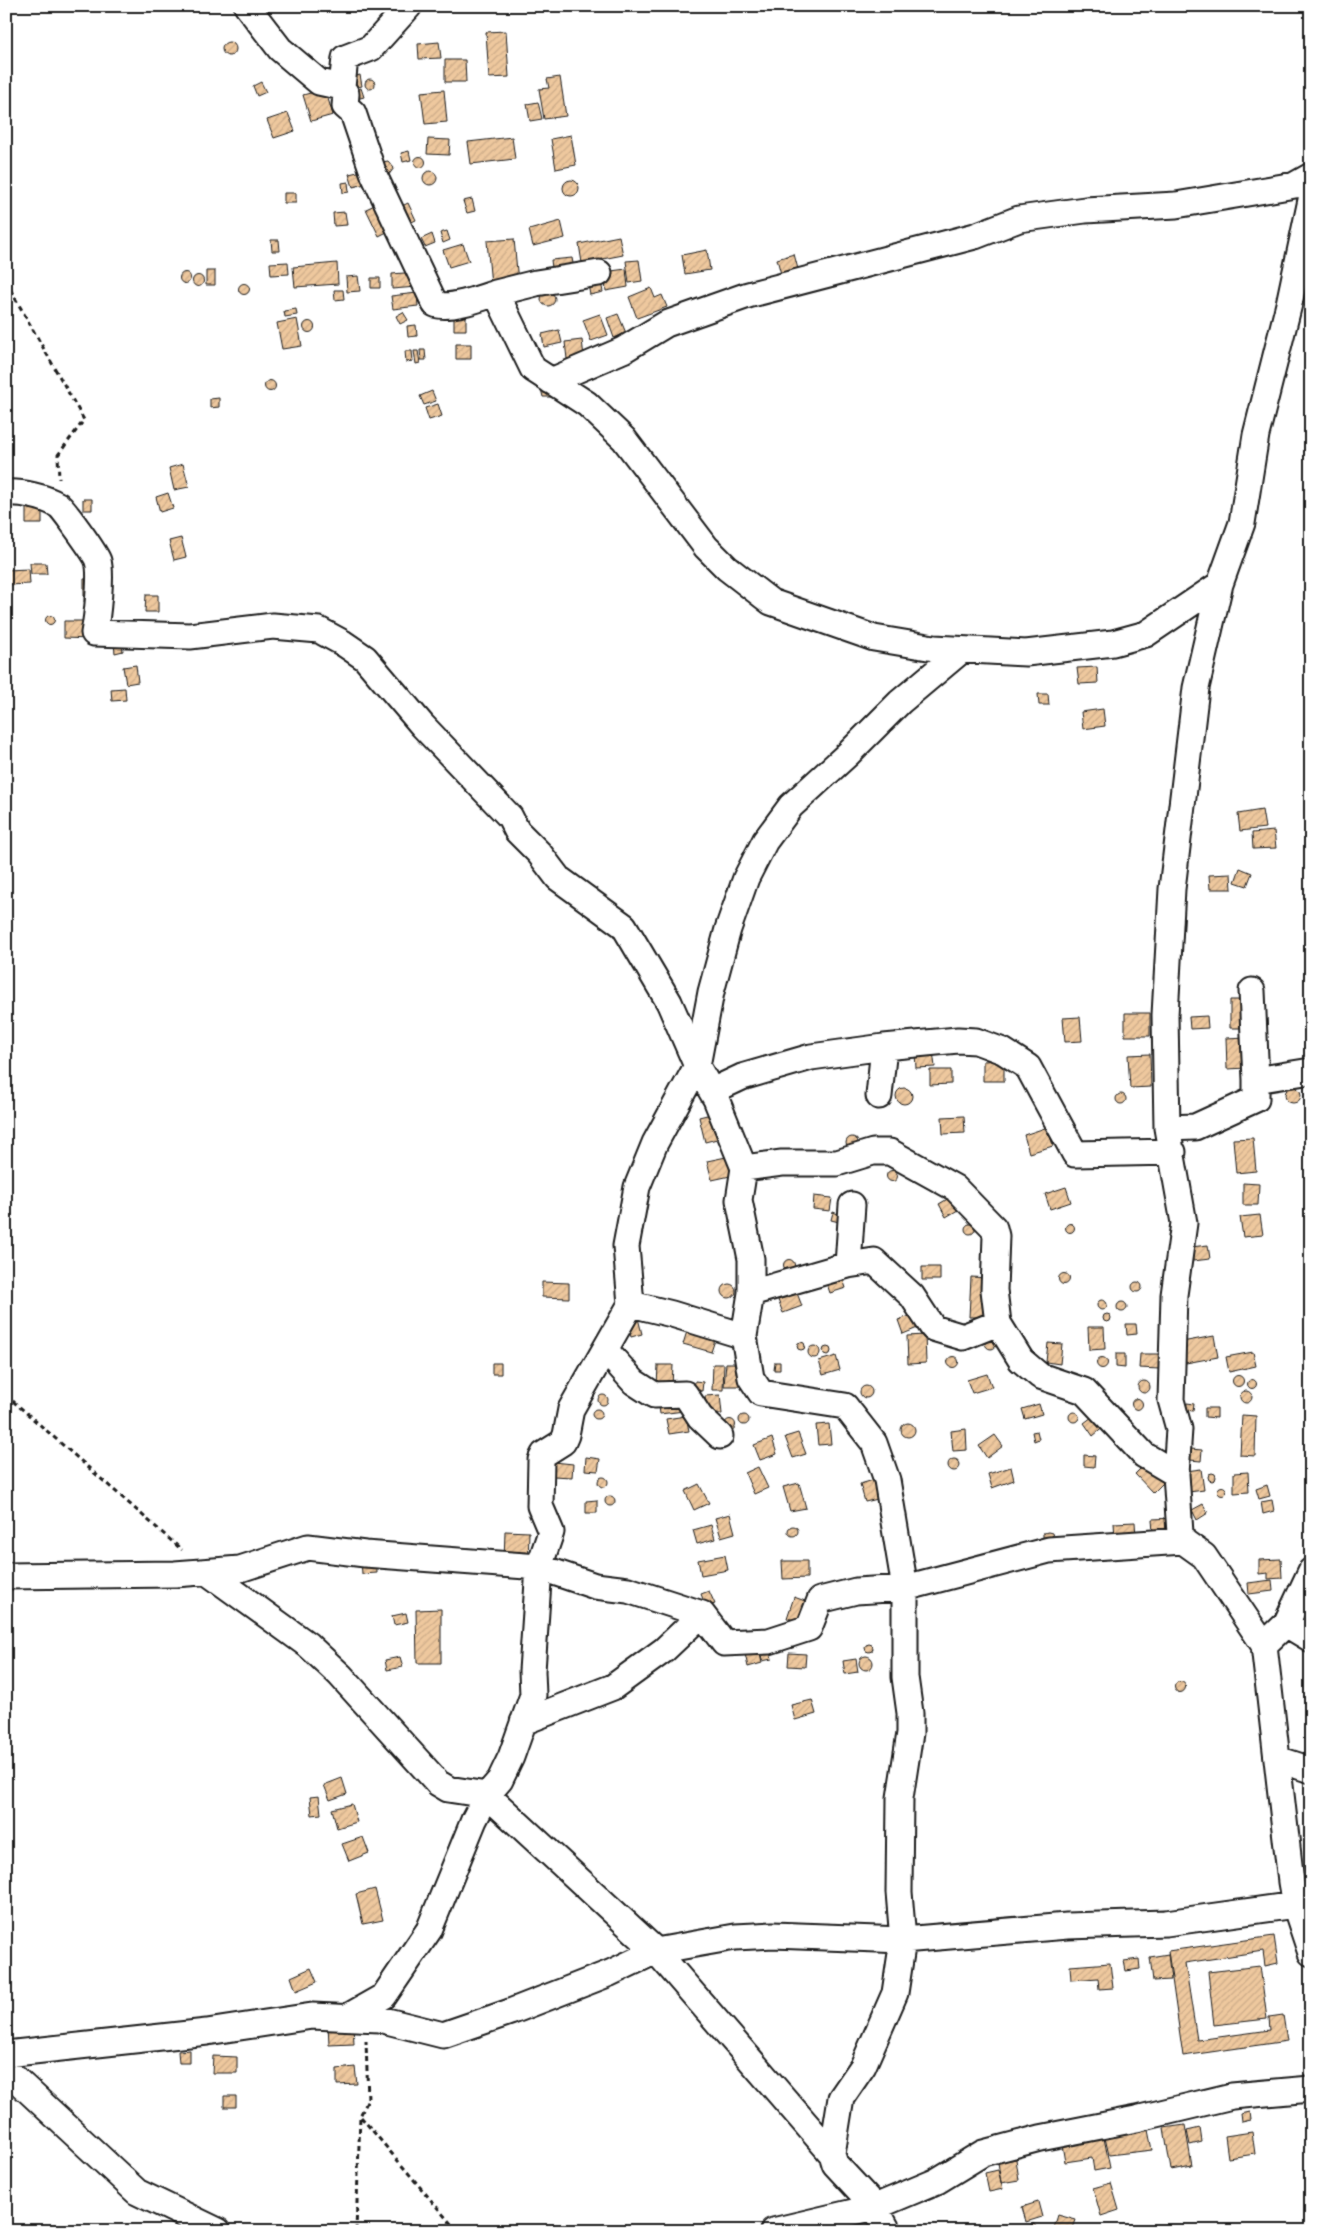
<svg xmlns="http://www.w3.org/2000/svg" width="1317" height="2237" viewBox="0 0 1317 2237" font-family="Caveat,sans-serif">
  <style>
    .building { fill: url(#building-hatch); stroke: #1c1c1c }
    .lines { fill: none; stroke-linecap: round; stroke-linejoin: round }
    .minor-casing { stroke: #1c1c1c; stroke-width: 29 }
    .path { stroke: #1c1c1c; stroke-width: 3; stroke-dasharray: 5 4; stroke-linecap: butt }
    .minor { stroke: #fff; stroke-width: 25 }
  </style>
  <defs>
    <pattern id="building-hatch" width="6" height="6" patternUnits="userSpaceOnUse" patternTransform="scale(1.25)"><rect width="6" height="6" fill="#eec89e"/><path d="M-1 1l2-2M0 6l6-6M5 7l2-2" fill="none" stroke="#ccab88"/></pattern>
  </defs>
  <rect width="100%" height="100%" fill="#fff"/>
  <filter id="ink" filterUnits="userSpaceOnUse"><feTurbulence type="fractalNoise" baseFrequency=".02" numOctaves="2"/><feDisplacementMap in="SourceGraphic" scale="10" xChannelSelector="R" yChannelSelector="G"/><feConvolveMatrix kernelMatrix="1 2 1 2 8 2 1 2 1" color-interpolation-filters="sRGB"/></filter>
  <g filter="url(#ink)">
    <!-- building -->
    <path class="building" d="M506,31L509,77L489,78L486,32Z
      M439,42L441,58L419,59L418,44Z
      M222 49a7 7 0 1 1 14 0a7 7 0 1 1-14 0Z
      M445,60H465L466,82H445Z
      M360,75L362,86L350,89L348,78Z
      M560,77L566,116L544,119L539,89L549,88L547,79Z
      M365 84a5 5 0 1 1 10 0a5 5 0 1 1-10 0Z
      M261,82L266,92L257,96L253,86Z
      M361,88L364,97L353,100L351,92Z
      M325,89L333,115L311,121L303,95Z
      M444,90L447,122L425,124L421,92Z
      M538,102L542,119L530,121L527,104Z
      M288,113L295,131L274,138L267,120Z
      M571,135L576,165L556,169L551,139Z
      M512,137L515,159L471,164L468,142Z
      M428,139L450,140L449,155L427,154Z
      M409,151L411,160L403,162L401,153Z
      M414.5 162a5.5 5.5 0 1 1 11 0a5.5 5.5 0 1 1-11 0Z
      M388,161L394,168L388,176L382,162Z
      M423 178a7 7 0 1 1 14 0a7 7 0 1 1-14 0Z
      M362,171L365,184L353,187L349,174Z
      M563 188a8 8 0 1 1 16 0a8 8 0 1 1-16 0Z
      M348,182L349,192L343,193L342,183Z
      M284,193H296V203H284Z
      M472,199L475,211L467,213L463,201Z
      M379,203L391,230L379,236L366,209Z
      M408,203L416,220L405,225L396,209Z
      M345,212L347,225L334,226L333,213Z
      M561,221L565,238L533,246L529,230Z
      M447,231L450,240L443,243L440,233Z
      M432,234L435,243L425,247L421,239Z
      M619,236L623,255L582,263L579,244Z
      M514,239L518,282L491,285L487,241Z
      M271,240H279L280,251H272Z
      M463,244L469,261L449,267L443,250Z
      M707,250L710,270L685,274L682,255Z
      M794,254L799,273L782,278L777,259Z
      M572,258L575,274L553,276L551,260Z
      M639,260L642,281L629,283L626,261Z
      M288,262L289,274L271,275L270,263Z
      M337,263L338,284L295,287L293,267Z
      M626,269L628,287L606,291L604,272Z
      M206,271H215V285H206Z
      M416,272L417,287L392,289V274Z
      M179.5 278a5.5 5.5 0 1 1 11 0a5.5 5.5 0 1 1-11 0Z
      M192.5 281a5.5 5.5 0 1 1 11 0a5.5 5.5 0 1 1-11 0Z
      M358,276L360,291L347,292L346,277Z
      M600,277L603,292L590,295L587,279Z
      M371,278H380V288H371Z
      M238.5 289a5.5 5.5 0 1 1 11 0a5.5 5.5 0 1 1-11 0Z
      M651,288L655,298L662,295L667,307L637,318L629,297Z
      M334,290H343L344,299L335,300Z
      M541 299a7 7 0 1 1 14 0a7 7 0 1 1-14 0Z
      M417,293L418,306L393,309L391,296Z
      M296,309L297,315L285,317L284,311Z
      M403,312L408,320L400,324L396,316Z
      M600,314L608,335L591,341L583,320Z
      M618,314L626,333L614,338L607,318Z
      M454,315L466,316V330H454Z
      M297,319L302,346L282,349L277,323Z
      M303.5 327a5.5 5.5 0 1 1 11 0a5.5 5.5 0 1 1-11 0Z
      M416,325L417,336L408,337L407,326Z
      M559,330L562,343L544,347L542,334Z
      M582,340L584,357L567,359L565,342Z
      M456,344H471V359H456Z
      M420,350H425L426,360H421Z
      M405,351H412L413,361L406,362Z
      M414,351H418L420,363L416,364Z
      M264.5 386a5.5 5.5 0 1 1 11 0a5.5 5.5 0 1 1-11 0Z
      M541,389L553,394L551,397H543Z
      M432,391L436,401L424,405L420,396Z
      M219,398V407L210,408V399Z
      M438,404L442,416L429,420L425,408Z
      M183,464L189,487L174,490L169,468Z
      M168,493L173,508L160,512L156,497Z
      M83,499H92V510H83Z
      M42,502V524H26V503Z
      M181,538L186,557L174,560L169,541Z
      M30,563H46L47,574H31Z
      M29,569L30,584L7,585L6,570Z
      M84,579H96V602H84Z
      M146,595H158V612H145Z
      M45.5 620a4.5 4.5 0 1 1 9 0a4.5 4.5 0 1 1-9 0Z
      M64,621H90V639L64,638Z
      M122,643L123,651L115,653L114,644Z
      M136,665L138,682L126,684L123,667Z
      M1097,667L1098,683L1079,684L1077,668Z
      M125,688L126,700L112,701L111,689Z
      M1038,694H1048L1049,705H1039Z
      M1103,709L1105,726L1083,729L1081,712Z
      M1262,810L1265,828L1240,831L1238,814Z
      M1274,831L1276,848L1253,849L1252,833Z
      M1240,868L1252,873L1247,886L1235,882Z
      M1231,874L1232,889H1210L1209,875Z
      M1230,1000H1248V1028H1230Z
      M1125,1013H1150V1036H1125Z
      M1207,1016L1208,1028L1190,1029L1189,1017Z
      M1080,1017L1082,1041L1065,1042L1063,1018Z
      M1247,1037L1248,1068L1227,1069L1226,1038Z
      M933,1051L935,1067L916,1068L915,1053Z
      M1150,1054L1151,1087L1130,1088L1128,1055Z
      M1004,1060V1081H983V1061Z
      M930,1070H951V1084L930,1085Z
      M1285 1095a8 8 0 1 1 16 0a8 8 0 1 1-16 0Z
      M896 1096a8 8 0 1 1 16 0a8 8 0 1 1-16 0Z
      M1116 1099a5 5 0 1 1 10 0a5 5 0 1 1-10 0Z
      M715,1113L721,1138L705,1142L699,1117Z
      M964,1116L965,1133L943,1134L942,1117Z
      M1048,1127L1053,1146L1029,1153L1024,1135Z
      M846 1143a6 6 0 1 1 12 0a6 6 0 1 1-12 0Z
      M1253,1138L1256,1171L1236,1173L1233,1139Z
      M731,1156L735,1175L712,1180L707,1161Z
      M886.5 1176a5.5 5.5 0 1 1 11 0a5.5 5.5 0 1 1-11 0Z
      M1243,1183L1259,1184L1258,1205H1243Z
      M1066,1187L1071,1202L1050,1209L1045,1194Z
      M956,1194L963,1207L946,1217L939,1204Z
      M814,1196L832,1198L830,1211L813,1209Z
      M833,1212L841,1215L839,1222L831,1220Z
      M1260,1215L1263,1235L1243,1237L1240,1217Z
      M1065.5 1228a4.5 4.5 0 1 1 9 0a4.5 4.5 0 1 1-9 0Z
      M965 1229a5 5 0 1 1 10 0a5 5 0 1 1-10 0Z
      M1208,1245L1210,1259L1193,1261L1191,1247Z
      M783.5 1265a5.5 5.5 0 1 1 11 0a5.5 5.5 0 1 1-11 0Z
      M922,1267H940V1280H922Z
      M841,1273L846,1288L830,1293L825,1278Z
      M1058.5 1279a5.5 5.5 0 1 1 11 0a5.5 5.5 0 1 1-11 0Z
      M971,1277L989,1278L987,1317H969Z
      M1132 1287a5 5 0 1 1 10 0a5 5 0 1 1-10 0Z
      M542,1282L569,1283V1298L542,1297Z
      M722 1291a7 7 0 1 1 14 0a7 7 0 1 1-14 0Z
      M797,1293L802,1306L783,1313L778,1300Z
      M1097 1305a5 5 0 1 1 10 0a5 5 0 1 1-10 0Z
      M1117 1307a5 5 0 1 1 10 0a5 5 0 1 1-10 0Z
      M1103 1318a4 4 0 1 1 8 0a4 4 0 1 1-8 0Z
      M916,1314L920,1327L903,1334L898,1320Z
      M638,1318L642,1334L631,1337L627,1321Z
      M1126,1324H1136L1137,1334L1127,1335Z
      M689,1325L717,1334L711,1352L683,1344Z
      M1088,1327H1104L1105,1349L1089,1350Z
      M925,1335L926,1363L908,1364L907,1336Z
      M1214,1336L1218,1357L1186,1363L1182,1342Z
      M985 1343a6 6 0 1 1 12 0a6 6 0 1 1-12 0Z
      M797 1346a4 4 0 1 1 8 0a4 4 0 1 1-8 0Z
      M1048,1343L1062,1344L1060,1364L1046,1362Z
      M808 1352a6 6 0 1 1 12 0a6 6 0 1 1-12 0Z
      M823 1351a4 4 0 1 1 8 0a4 4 0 1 1-8 0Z
      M1253,1352L1256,1366L1229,1372L1226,1357Z
      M1116,1354H1125V1368L1116,1367Z
      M1140,1354H1159V1369L1139,1368Z
      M836,1356L840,1370L823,1375L819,1361Z
      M947.5 1362a5.5 5.5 0 1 1 11 0a5.5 5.5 0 1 1-11 0Z
      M1096.5 1363a5.5 5.5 0 1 1 11 0a5.5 5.5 0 1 1-11 0Z
      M775,1362H780V1370H774Z
      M492,1363H501V1374H492Z
      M726,1363H741L740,1386H724Z
      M713,1364H724L723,1390H712Z
      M658,1365H673L672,1387L657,1386Z
      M987,1374L992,1387L972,1393L967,1380Z
      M1232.5 1381a5.5 5.5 0 1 1 11 0a5.5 5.5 0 1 1-11 0Z
      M1247.5 1384a4.5 4.5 0 1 1 9 0a4.5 4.5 0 1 1-9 0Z
      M1138 1387a6 6 0 1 1 12 0a6 6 0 1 1-12 0Z
      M695,1381L703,1382L702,1391L694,1390Z
      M860 1392a6 6 0 1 1 12 0a6 6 0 1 1-12 0Z
      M1240 1397a6 6 0 1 1 12 0a6 6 0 1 1-12 0Z
      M720,1395L722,1414L707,1415L705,1396Z
      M598 1400a5 5 0 1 1 10 0a5 5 0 1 1-10 0Z
      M682,1397L684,1411L660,1414L658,1399Z
      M1131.5 1404a5.5 5.5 0 1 1 11 0a5.5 5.5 0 1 1-11 0Z
      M1187,1403L1194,1404L1193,1411L1186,1410Z
      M1039,1404L1042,1414L1025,1419L1022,1409Z
      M1205,1408H1217V1418L1205,1417Z
      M592 1414a5 5 0 1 1 10 0a5 5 0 1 1-10 0Z
      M1069 1417a5 5 0 1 1 10 0a5 5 0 1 1-10 0Z
      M1096,1414L1105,1426L1093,1436L1084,1423Z
      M1242,1415L1256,1416L1255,1456L1240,1455Z
      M739 1420a5 5 0 1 1 10 0a5 5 0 1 1-10 0Z
      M686,1416L689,1431L669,1434L666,1419Z
      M724.5 1425a5.5 5.5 0 1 1 11 0a5.5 5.5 0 1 1-11 0Z
      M901 1430a7 7 0 1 1 14 0a7 7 0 1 1-14 0Z
      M829,1424L831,1444L818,1445L816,1425Z
      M966,1429L967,1450L953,1451L951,1431Z
      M1037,1431L1039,1439L1034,1441L1032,1432Z
      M798,1433L806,1454L793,1458L785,1437Z
      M995,1435L1003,1446L987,1458L979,1446Z
      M772,1438L777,1454L760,1460L754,1445Z
      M1191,1449L1202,1450L1201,1461L1190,1460Z
      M1084,1455L1095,1456L1094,1467L1084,1466Z
      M586,1457L600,1459L598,1471L585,1470Z
      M948 1465a6 6 0 1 1 12 0a6 6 0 1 1-12 0Z
      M554,1462L573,1464L572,1477L553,1476Z
      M1145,1464L1163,1483L1153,1493L1135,1474Z
      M758,1467L768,1488L754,1494L745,1473Z
      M1011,1467L1014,1480L992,1488L988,1474Z
      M1201,1469L1204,1490L1189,1492L1186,1471Z
      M1248,1472L1249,1492L1234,1493V1473Z
      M1208 1477a4 4 0 1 1 8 0a4 4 0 1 1-8 0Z
      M598 1482a5 5 0 1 1 10 0a5 5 0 1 1-10 0Z
      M877,1479L882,1498L865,1502L860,1484Z
      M799,1483L806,1508L790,1511L783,1487Z
      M699,1484L709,1503L694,1510L685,1491Z
      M1267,1485L1270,1496L1259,1499L1256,1489Z
      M1217.5 1491a4.5 4.5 0 1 1 9 0a4.5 4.5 0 1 1-9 0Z
      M605 1501a5 5 0 1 1 10 0a5 5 0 1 1-10 0Z
      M597,1500V1513H586V1501Z
      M1272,1500L1274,1511L1263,1514L1261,1502Z
      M1203,1504L1208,1513L1197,1520L1192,1510Z
      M730,1514L735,1533L721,1537L715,1518Z
      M1176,1518V1532L1153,1533L1152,1519Z
      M1135,1522L1136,1537L1115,1538L1114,1523Z
      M711,1525L715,1539L697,1544L693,1530Z
      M788 1531a5 5 0 1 1 10 0a5 5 0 1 1-10 0Z
      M505,1531L529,1532L528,1563L504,1561Z
      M1048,1532L1052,1533L1053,1537L1043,1542V1533Z
      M725,1555L728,1570L701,1575L698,1560Z
      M376,1559L377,1573L362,1574L361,1560Z
      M1281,1559L1282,1578L1268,1579V1573L1259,1574V1560Z
      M782,1561H807V1578L783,1579Z
      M1272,1580L1273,1591L1249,1594L1248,1583Z
      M709,1591L715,1604L706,1607L701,1594Z
      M794,1597L808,1602L802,1622L787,1618Z
      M441,1609V1663H417L416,1610Z
      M406,1613L408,1622L394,1625L392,1616Z
      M865 1648a4 4 0 1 1 8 0a4 4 0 1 1-8 0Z
      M770,1648L772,1659L762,1661L760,1649Z
      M759,1650L762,1663L748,1667L745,1654Z
      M789,1653L806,1654L805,1667L788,1666Z
      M859 1663a7 7 0 1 1 14 0a7 7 0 1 1-14 0Z
      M400,1657L403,1667L387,1670L385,1660Z
      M856,1659L858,1672L845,1674L843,1661Z
      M1174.5 1687a5.5 5.5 0 1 1 11 0a5.5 5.5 0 1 1-11 0Z
      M812,1700L816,1714L795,1720L791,1705Z
      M342,1778L347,1794L330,1800L324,1785Z
      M319,1796L321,1814L312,1815L310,1797Z
      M352,1804L357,1822L337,1828L332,1809Z
      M363,1837L369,1853L349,1861L342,1844Z
      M375,1889L383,1920L363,1924L356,1894Z
      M1274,1936L1278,1963L1265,1966L1263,1951L1185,1963L1197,2040L1270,2030L1269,2017L1283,2015L1287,2041L1183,2056L1168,1951Z
      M1168,1954L1171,1980L1153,1981L1150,1957Z
      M1139,1959L1140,1969L1126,1971L1124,1961Z
      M1110,1963L1113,1988L1099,1989L1098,1978L1071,1980L1070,1966Z
      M1260,1966L1267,2019L1214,2025L1208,1972Z
      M311,1968L317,1982L296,1991L291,1977Z
      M328,2023H353L354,2044L329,2045Z
      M190,2050V2063H179L178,2051Z
      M213,2056L237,2057V2073H212Z
      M355,2067L357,2084L337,2085V2069Z
      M224,2096H236V2107H224Z
      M1250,2112L1251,2120L1242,2122L1241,2114Z
      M1185,2125L1192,2166L1171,2170L1164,2128Z
      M1200,2128L1202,2142L1190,2145L1187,2131Z
      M1148,2130L1152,2150L1109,2155L1105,2138Z
      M1252,2132L1255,2154L1228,2158L1225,2136Z
      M1104,2138L1110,2168L1094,2171L1092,2158L1065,2162L1062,2145Z
      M1016,2159L1019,2180L1001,2183L998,2162Z
      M998,2170L1003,2189L989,2192L985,2173Z
      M1111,2183L1119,2210L1101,2216L1093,2188Z
      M1038,2202L1042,2217L1026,2222L1022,2207Z
      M1058,2215L1076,2220L1072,2231L1054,2228Z
      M1035,2224L1040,2231H1027L1030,2225Z"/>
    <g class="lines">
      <!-- minor casing -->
      <g class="minor-casing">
        <path id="minor" d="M247,6L280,49L319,82L342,87L346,94L345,106L353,113L374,175L435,304C449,310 481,298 496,293L533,369L587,404L624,439L706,547L727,568L771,602L874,638L934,648L1026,653L1113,643L1146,634L1220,584
          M342,87L345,58L371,48L409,6
          M496,293L536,283L599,273
          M551,381L623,350L666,324L748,295L975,236L1019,219L1085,210L1176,205L1295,185L1311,176
          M6,493C22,492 45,497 58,505C63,508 96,554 98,561C102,575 97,618 94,633L190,636L273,626L319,630L343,643L365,658L422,725L510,817L517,831L539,853L558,878L624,926L669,1002L697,1066L716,1099L744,1168L739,1200L751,1259V1293L744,1336L751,1378L761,1393L845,1406L874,1443L887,1480L905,1588V1677L910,1713V1733L900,1798L899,1892L903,1940L895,1993L863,2066L841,2098L832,2154L835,2164L875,2207L888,2231
          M1252,991L1256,1080
          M712,1091L742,1077L811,1057L884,1047L958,1040L976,1041L1003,1051L1028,1067L1075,1154L1173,1152
          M879,1096L884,1047
          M1167,1128L1195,1127L1256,1099V1080L1311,1071
          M744,1168L782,1163H837L873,1152H890L955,1188L994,1228L996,1236L994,1290L998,1323L1021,1360L1040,1376L1084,1391L1144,1455L1176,1474
          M848,1265L852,1205
          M751,1293L848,1265L874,1261L912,1296L933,1328L963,1337L998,1323
          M631,1304L672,1314L744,1336
          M606,1351L634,1382L654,1395L685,1394L700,1417L720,1436
          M1311,1571L1286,1624L1264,1645L1291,1882L1295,1905L1311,1953
          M207,1572L308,1645L340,1675L438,1783L448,1789L487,1795L656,1951L832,2154
          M6,1576L175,1574L240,1569L308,1547L365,1554L539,1567L595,1586L628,1590L702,1614L724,1643L769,1641L809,1628L820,1600L856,1591L905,1588L1049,1550L1183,1541
          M1286,1624L1311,1639
          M1264,1645L1204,1556L1183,1541L1180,1533L1176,1474L1179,1429L1171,1400L1174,1295L1184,1223L1167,1128L1165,1015L1172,889L1196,688L1220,584L1242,523L1256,435L1289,304L1311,200
          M523,1722L613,1687L664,1650L702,1614
          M1277,1759L1311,1770
          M347,2017L384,1996L429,1930L474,1820L487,1795L500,1780L511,1757L533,1695L532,1671L539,1567L551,1532L540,1506L541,1460L544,1454L563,1442L566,1435L571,1409L631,1304L626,1246L637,1187L655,1143L697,1066L711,992L728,929L746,878L765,841L791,806L849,753L900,702L962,650
          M6,2054L207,2032L312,2016L379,2019L443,2035L510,2012L610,1973L656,1951L735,1937L773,1935L903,1940L1067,1926L1166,1923L1295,1905
          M6,2070L137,2192L218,2231
          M773,2231L875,2207L937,2181L983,2153L1040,2138L1136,2119L1232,2096L1311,2089"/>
      </g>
      <!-- path -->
      <path class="path" d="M6,282L84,420L58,455L59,479
        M6,1395L182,1550
        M361,2117L457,2231
        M356,2231L360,2116L368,2100L366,2041"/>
      <!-- minor -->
      <use href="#minor" class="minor"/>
    </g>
  </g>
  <!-- margin -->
  <rect width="1317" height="2237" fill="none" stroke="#fff" stroke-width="25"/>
  <rect x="12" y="12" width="1292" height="2212" fill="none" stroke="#1c1c1c" stroke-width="2" filter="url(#ink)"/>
</svg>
